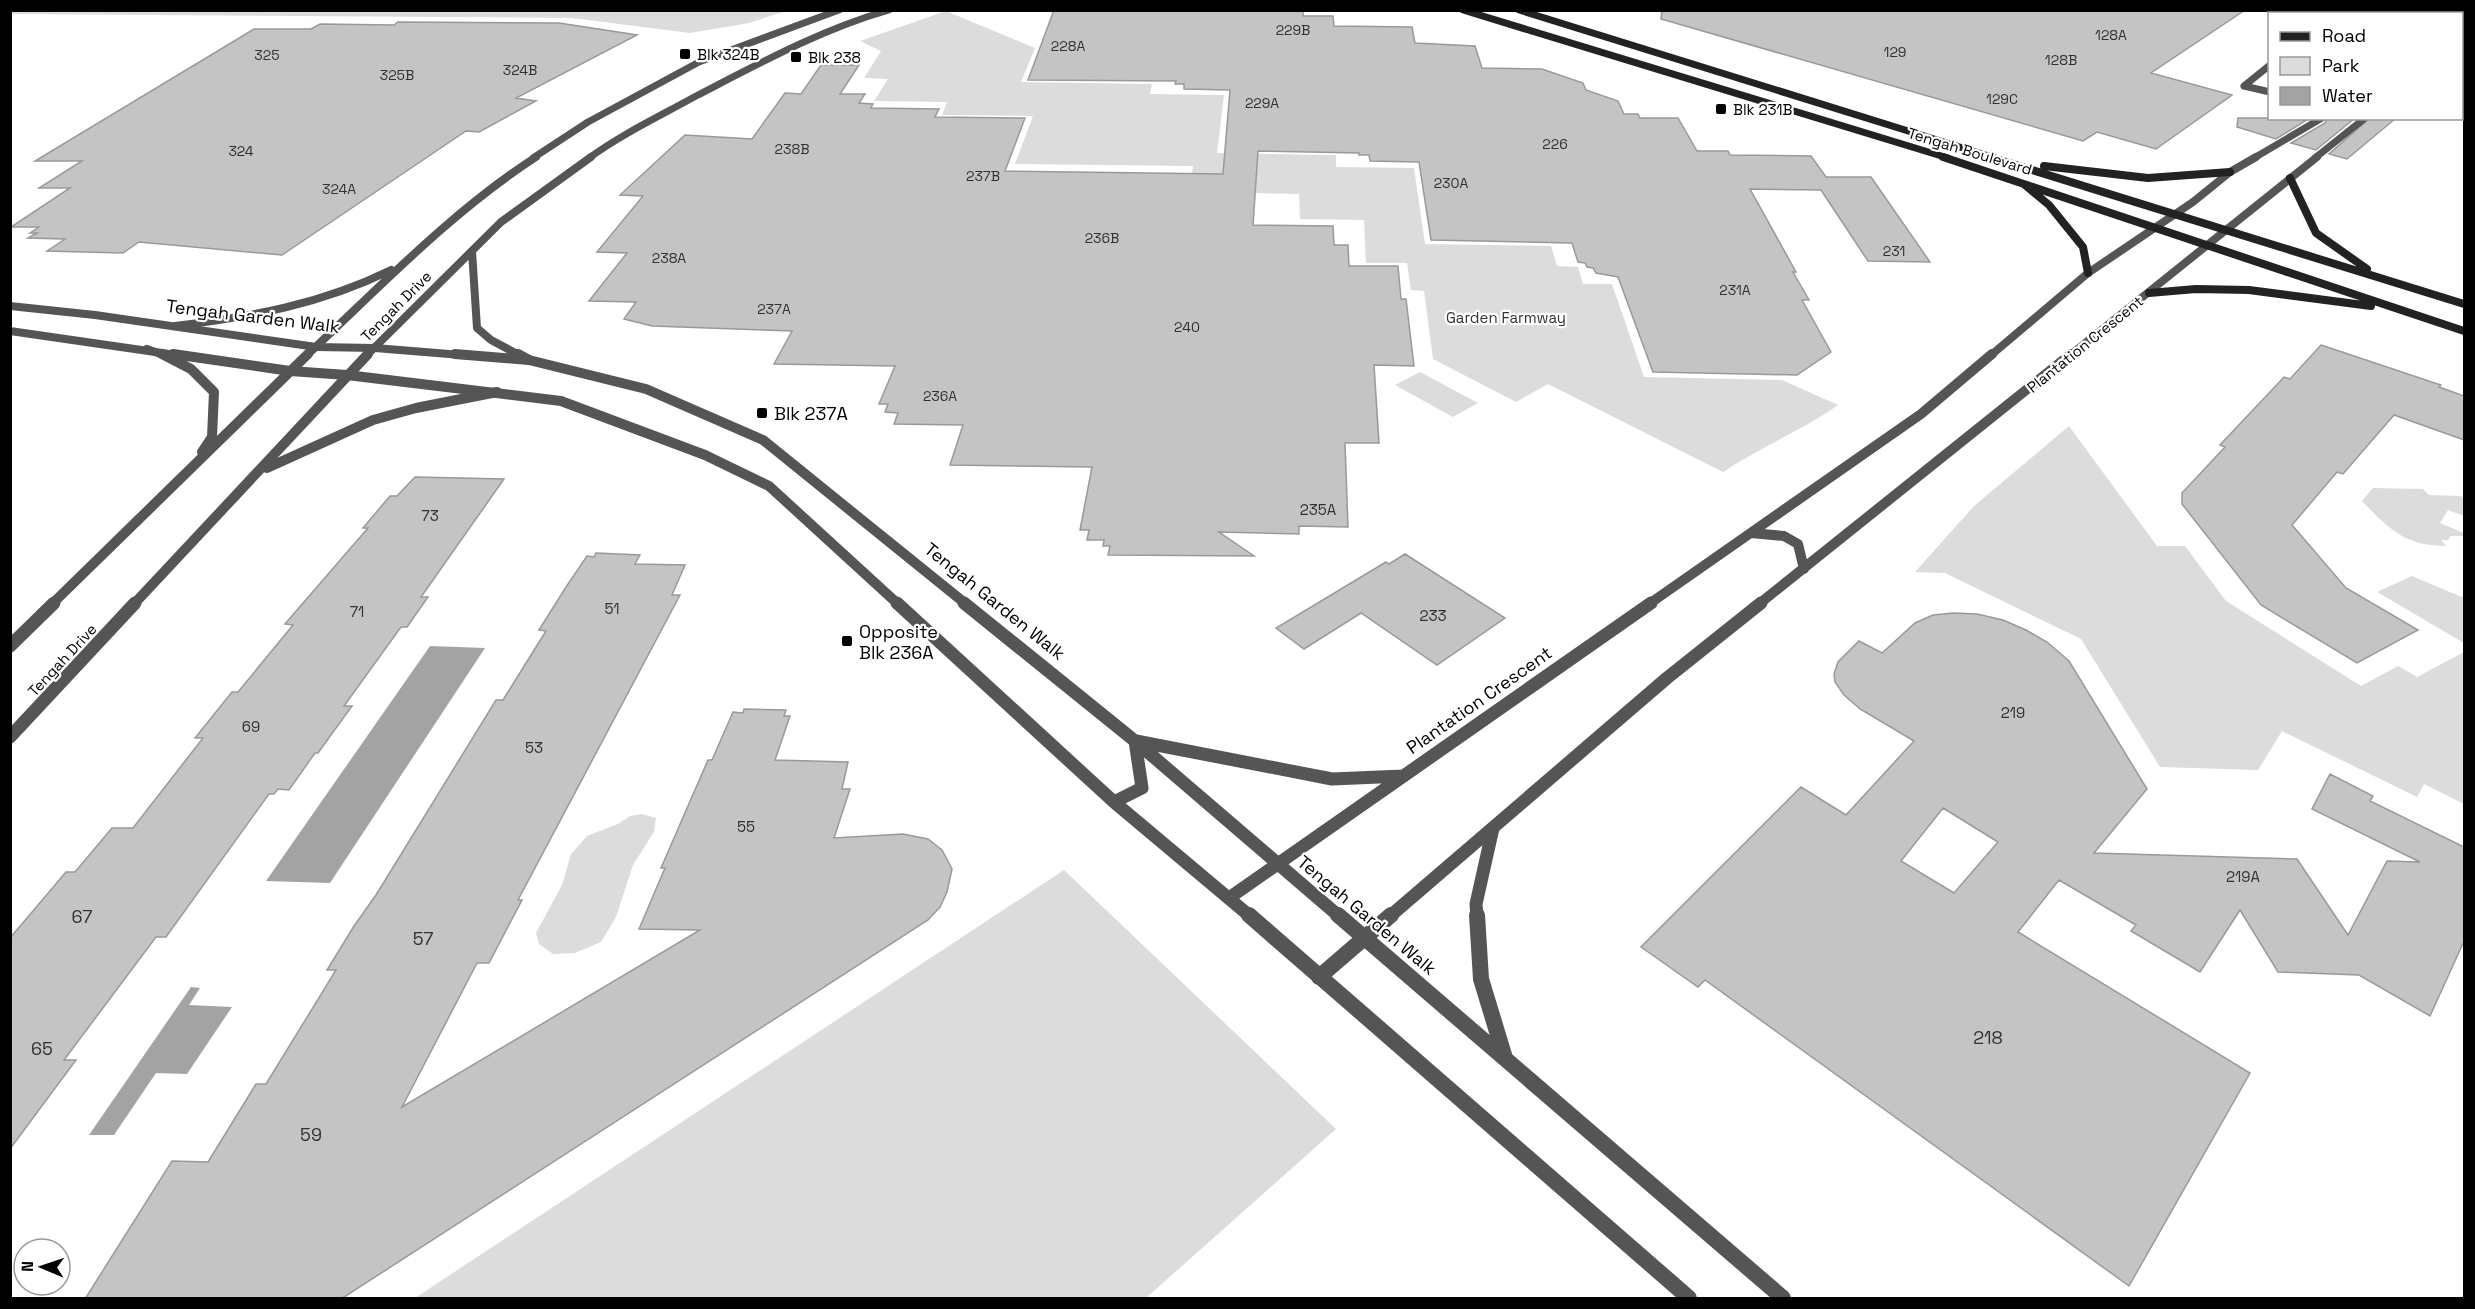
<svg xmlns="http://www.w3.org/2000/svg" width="2475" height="1309" viewBox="0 0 2475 1309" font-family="'Space Grotesk',sans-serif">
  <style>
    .green { fill: #dcdcdc }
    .water { fill: #a3a3a3 }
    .building { fill: #c4c4c4; stroke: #999; stroke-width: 1.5; fill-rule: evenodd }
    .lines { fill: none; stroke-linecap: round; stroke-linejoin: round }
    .service { stroke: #555; stroke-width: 7 }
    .minor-far4 { stroke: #555; stroke-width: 7 }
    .minor-far3 { stroke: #555; stroke-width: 8 }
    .minor-far2 { stroke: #555; stroke-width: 10 }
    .minor-far1 { stroke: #555; stroke-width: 13 }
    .minor { stroke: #555; stroke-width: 16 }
    .tertiary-far3 { stroke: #555; stroke-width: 7 }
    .tertiary-far2 { stroke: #555; stroke-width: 8 }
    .tertiary-far1 { stroke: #555; stroke-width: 10 }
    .tertiary { stroke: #555; stroke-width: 13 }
    .secondary-far1 { stroke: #222; stroke-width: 7 }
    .secondary { stroke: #222; stroke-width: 8 }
    .poi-dot { fill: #000; stroke: #fff; stroke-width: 2 }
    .labels { text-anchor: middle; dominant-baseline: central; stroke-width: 4.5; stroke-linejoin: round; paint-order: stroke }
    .far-number-label { font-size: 14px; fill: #313131 }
    .far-poi-label { font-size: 15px; fill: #000; stroke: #fff; text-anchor: start }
    .far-street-label { font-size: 15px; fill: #000; stroke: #fff }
    .far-park-label { font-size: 15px; fill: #333; stroke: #fff }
    .number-label { font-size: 15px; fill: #313131 }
    .street-label { font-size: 18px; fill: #000; stroke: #fff }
    .poi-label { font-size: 18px; fill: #000; stroke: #fff; text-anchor: start }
    .near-number-label { font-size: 18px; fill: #313131 }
  </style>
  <rect width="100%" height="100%" fill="#fff"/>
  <!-- green -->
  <path class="green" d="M11,10H786V11L749,23L690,33L572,18L11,14Z
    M946,11L1035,48L1021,82L1152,84L1150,94L1224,95L1217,153L1336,155V167L1414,168L1425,244L1551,246L1557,266L1578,267L1583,284H1612L1644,377L1782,380L1838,405C1801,431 1760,447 1723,472L1548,384L1516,402L1433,359L1424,291L1411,290L1407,263H1366L1364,220L1300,219L1299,194L1189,192L1193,166L1015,164L1033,116L942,115L947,102L874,101L888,79L864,78L881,51L860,41Z
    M1420,372L1478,403L1453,417L1395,385Z
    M2069,426L2157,546H2185L2226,601L2361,686L2398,666L2417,677L2464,652V804L2424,784L2417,797L2282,731L2258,770L2160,767L2081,639L1945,573L1915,572L1974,506Z
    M2373,488L2423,489L2429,495L2461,496L2464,499V516L2448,510L2440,523L2464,533V536H2451L2448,540H2441L2446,546C2405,546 2389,529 2362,501Z
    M2412,576L2464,598V643L2377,592Z
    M642,814L656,818L654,832L633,865L616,917L601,942L575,953L553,954L539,944L536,933L562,885L571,854L587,836L618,824L630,816Z
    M1064,870L1336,1129L1146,1298H415Z"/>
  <!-- water -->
  <path class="water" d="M430,646L485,648L330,883L266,881Z
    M191,987L200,988L189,1005L232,1007L187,1074L156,1073L114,1135H89Z"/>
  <!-- building -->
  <path class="building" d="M1054,10H1303V16H1333L1334,26L1412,27L1415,43L1475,46L1482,68L1542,69L1583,83L1586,90L1618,101L1624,114H1638L1640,118H1678L1697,151H1728L1730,155L1811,156L1826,177H1871L1930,262L1868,261L1821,190L1750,189L1796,272H1793L1809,300H1802L1831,352L1797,375L1653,372L1618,277L1596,273L1593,268L1587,267L1585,263L1578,262L1572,243L1431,240L1419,162L1370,161L1369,155H1359V153L1258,151L1253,225L1333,226L1334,245H1348L1349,266H1398L1401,299H1406L1414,366L1374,365L1379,443H1345L1348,527L1299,526V534L1219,532L1254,556L1108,555L1110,546H1103L1104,540H1087L1089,530H1080L1092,467L950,465L963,425L894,424L898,413L885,412L888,404H879L895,366L774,364L792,331L652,326L624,319L636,302L589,301L627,253L597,252L643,196L620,195L685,135L752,139L785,93L801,94L821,65H859L840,94H865L859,103L873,104L871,108L939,109L935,117L1025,118L1005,171L1223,174L1230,90L1184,89V84H1175L1176,81L1028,80Z
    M1662,10H2245L2151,73L2232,95L2156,149L2097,132L2083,141L1661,19Z
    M398,22L559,23L637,35L516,98L536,101L479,132L466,131L282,255L139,242L123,253L47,251L65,239L28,238L37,233H30L39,227H11L70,188H39L82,161H35L254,29H311L320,24L394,25Z
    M2238,118H2310L2276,139L2237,127Z
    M2328,118H2355L2316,150L2291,143L2325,123Z
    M2370,118H2396L2347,159L2329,154Z
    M2321,345L2441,385L2439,387L2464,396V440L2394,415L2343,474L2337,472L2292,525L2346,588L2418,630L2357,663L2261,605L2182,504V493L2225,447L2220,445L2284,377L2290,379Z
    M415,477L504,479L421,597H428L407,627H401L344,706H352L318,753H315L289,790L278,789L274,794H269L166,937H156L64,1060H76L10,1149V938L66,872H75L112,828H133L203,738H195L232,692H238L293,625L285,624L368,528H363L390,496H397Z
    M596,553L640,555L635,564L685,565L672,595H680L518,900H522L489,963H477L402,1107L700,930L639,929L665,868H661L708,760H712L733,712L743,713L744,709L786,710L784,716H790L775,760L848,762L842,789H850L834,838L903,834L928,839L942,850L952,869L947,892L940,907L928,920L341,1299H85L172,1161L208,1162L256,1084H266L336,970H327L354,926L376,895L496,700H503L546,631L539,630L566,587L587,556L594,557Z
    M1405,554L1505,618L1437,665L1361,613L1304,649L1276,628L1386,562L1389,564Z
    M1953,613L1977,614L2003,620L2026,630L2047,642L2069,661L2147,789L2094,853L2297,859L2348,935L2387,861L2420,862L2312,809L2330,774L2373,796L2370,801L2464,847V941L2430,1016L2359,975L2278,972L2240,910L2200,972L2131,931L2136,925L2059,880L2018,932L2250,1073L2129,1286L1705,980L1698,987L1641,947L1801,787L1846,815L1914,741L1860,709L1844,695L1835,682L1834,674L1838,662L1859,641L1882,653L1915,623L1933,615ZM1943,808L1998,842L1954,893L1901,861Z"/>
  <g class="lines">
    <!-- service -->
    <path class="service" d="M2244,86L2270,65
      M2244,86L2270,92"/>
    <!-- minor-far4 -->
    <path class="minor-far4" d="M2461,14L2464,11
      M2462,42L2464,39
      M2254,158L2322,118
      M2315,158L2365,118"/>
    <!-- minor-far3 -->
    <path class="minor-far3" d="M10,306L95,315L316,347L375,348L474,356
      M10,331L183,356
      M1990,356L2088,273L2193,202L2230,172L2256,157
      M2069,356L2317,157"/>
    <!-- minor-far2 -->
    <path class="minor-far2" d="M173,354L290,371L347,375L561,401L705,455L769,486L898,604
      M455,354L529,360L646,389L763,440L966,604
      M1751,533L1784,536L1798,544L1804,569
      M1649,604L1921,414L1992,354
      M1759,604L2071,354"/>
    <!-- minor-far1 -->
    <path class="minor-far1" d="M897,603L1114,802L1251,917
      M964,603L1135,741L1340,917
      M1136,741L1332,779L1403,776
      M1114,802L1142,788L1135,741
      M1229,898L1651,603
      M1389,917L1667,678L1761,603
      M1477,917L1476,904L1493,828"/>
    <!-- minor -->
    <path class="minor" d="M1249,915L1689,1298
      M1338,915L1783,1298
      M1477,915L1481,979L1505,1058
      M1319,977L1391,915"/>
    <!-- tertiary-far3 -->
    <path class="tertiary-far3" d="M533,158L588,122L699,62L839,10
      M589,158C622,134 660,116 696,96C758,64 822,29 889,10"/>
    <!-- tertiary-far2 -->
    <path class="tertiary-far2" d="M472,251L477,328L491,340L521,356
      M175,326C251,317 322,304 391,270
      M147,349L166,356
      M306,356C380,287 451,212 536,157
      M366,356L501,222L591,157"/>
    <!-- tertiary-far1 -->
    <path class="tertiary-far1" d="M162,354L191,369L214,392L212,437L202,452
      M518,354L529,360
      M267,468L373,420L416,408L497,392
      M52,604L308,354
      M134,604L368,354"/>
    <!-- tertiary -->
    <path class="tertiary" d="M10,646L54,603
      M10,737L135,603"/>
    <!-- secondary-far1 -->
    <path class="secondary-far1" d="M1463,10L1948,158
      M1519,10L1995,158"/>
    <!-- secondary -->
    <path class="secondary" d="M1943,157L2464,331
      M1990,157L2464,304
      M2044,166L2148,178L2230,172
      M2290,178L2316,233L2367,269
      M2025,185L2049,205L2083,247L2088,273
      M2149,293L2196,289L2249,290L2371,306"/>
  </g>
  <!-- markers -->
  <g class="poi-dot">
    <rect x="679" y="48" width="12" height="12" rx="3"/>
    <rect x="790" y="51" width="12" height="12" rx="3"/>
    <rect x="1715" y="103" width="12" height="12" rx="3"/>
    <rect x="756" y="407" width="12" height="12" rx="3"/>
    <rect x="841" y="635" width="12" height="12" rx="3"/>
  </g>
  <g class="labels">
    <!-- far-number labels -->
    <g class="far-number-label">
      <text x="1293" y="30">229B</text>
      <text x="2111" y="35">128A</text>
      <text x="1068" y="46">228A</text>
      <text x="1895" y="52">129</text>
      <text x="267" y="55">325</text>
      <text x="2061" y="60">128B</text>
      <text x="520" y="70">324B</text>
      <text x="397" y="75">325B</text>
      <text x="2002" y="99">129C</text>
      <text x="1262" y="103">229A</text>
      <text x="1555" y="144">226</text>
      <text x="792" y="149">238B</text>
      <text x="241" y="151">324</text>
      <text x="983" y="176">237B</text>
      <text x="1451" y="183">230A</text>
      <text x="339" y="189">324A</text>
      <text x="1102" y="238">236B</text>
      <text x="1894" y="251">231</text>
      <text x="669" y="258">238A</text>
      <text x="1735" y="290">231A</text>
      <text x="774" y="309">237A</text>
      <text x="1187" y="327">240</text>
      <text x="940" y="396">236A</text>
    </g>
    <!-- far-poi labels -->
    <g class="far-poi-label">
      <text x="697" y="54">Blk 324B</text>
      <text x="808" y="57">Blk 238</text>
      <text x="1733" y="109">Blk 231B</text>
    </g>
    <!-- far-street labels -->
    <g class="far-street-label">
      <text transform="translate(1970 151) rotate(17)">Tengah Boulevard</text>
      <text transform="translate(396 306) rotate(-45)">Tengah Drive</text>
      <text transform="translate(2085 344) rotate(-39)">Plantation Crescent</text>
      <text transform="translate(62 660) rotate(-47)">Tengah Drive</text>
    </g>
    <!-- far-park labels -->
    <g class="far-park-label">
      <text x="1506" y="317">Garden Farmway</text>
    </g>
    <!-- number labels -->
    <g class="number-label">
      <text x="1318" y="509">235A</text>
      <text x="430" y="515">73</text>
      <text x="612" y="608">51</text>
      <text x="357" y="611">71</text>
      <text x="1433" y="615">233</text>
      <text x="2013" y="712">219</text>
      <text x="251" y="726">69</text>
      <text x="534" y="747">53</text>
      <text x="746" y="826">55</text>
      <text x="2243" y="876">219A</text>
    </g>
    <!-- street labels -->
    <g class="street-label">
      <text transform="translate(253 316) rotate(7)">Tengah Garden Walk</text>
      <text transform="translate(995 601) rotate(39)">Tengah Garden Walk</text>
      <text transform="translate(1479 700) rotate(-35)">Plantation Crescent</text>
      <text transform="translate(1367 915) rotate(40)">Tengah Garden Walk</text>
    </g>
    <!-- poi labels -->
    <g class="poi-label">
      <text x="774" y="413">Blk 237A</text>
      <text x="859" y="631">Opposite<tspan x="859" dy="21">Blk 236A</tspan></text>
    </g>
    <!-- near-number labels -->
    <g class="near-number-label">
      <text x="82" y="916">67</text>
      <text x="423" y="938">57</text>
      <text x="1988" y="1037">218</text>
      <text x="42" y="1048">65</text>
      <text x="311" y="1134">59</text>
    </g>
  </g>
  <!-- border -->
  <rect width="2475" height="1309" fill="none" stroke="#000000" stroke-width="24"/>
  <!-- legend -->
  <rect x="2268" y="12" width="195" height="108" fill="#ffffff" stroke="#999999" stroke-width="1.5"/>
  <rect x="2280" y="32" width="30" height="9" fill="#222222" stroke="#999999" stroke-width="1.5"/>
  <text x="2322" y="42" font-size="18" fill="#000000">Road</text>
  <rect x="2280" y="57" width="30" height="18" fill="#dcdcdc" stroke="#999999" stroke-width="1.5"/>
  <text x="2322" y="72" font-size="18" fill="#000000">Park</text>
  <rect x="2280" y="87" width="30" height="18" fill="#a3a3a3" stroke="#999999" stroke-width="1.5"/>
  <text x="2322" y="102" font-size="18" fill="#000000">Water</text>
  <!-- north arrow -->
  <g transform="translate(42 1267) rotate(272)"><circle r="28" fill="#ffffff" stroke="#999999" stroke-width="1.5"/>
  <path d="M0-4.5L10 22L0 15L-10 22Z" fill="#000000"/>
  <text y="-9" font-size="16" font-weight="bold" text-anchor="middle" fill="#000000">N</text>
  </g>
</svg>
